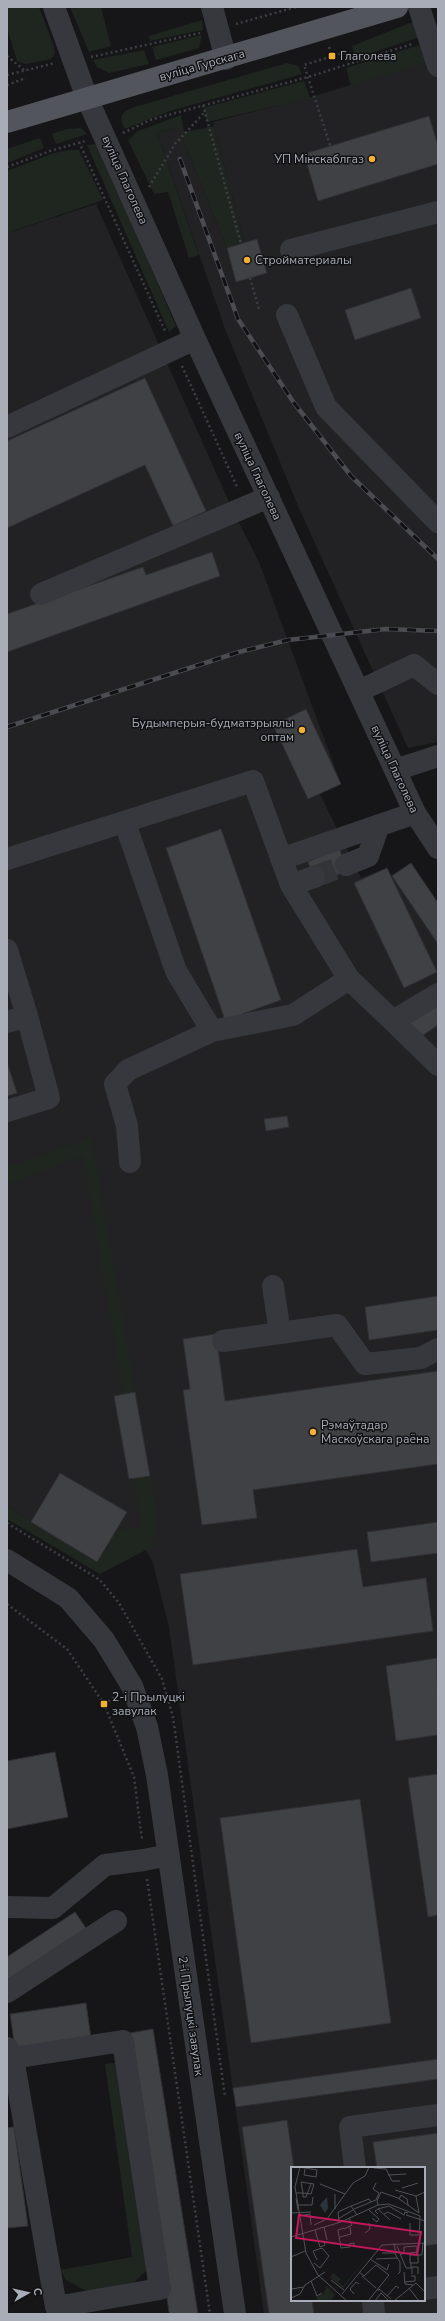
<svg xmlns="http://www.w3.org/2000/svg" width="445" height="2321" viewBox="0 0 445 2321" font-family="'Nunito Sans',sans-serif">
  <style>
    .built { fill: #222225; fill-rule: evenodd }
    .green { fill: #1e261f }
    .building { fill: #404145; stroke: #303034 }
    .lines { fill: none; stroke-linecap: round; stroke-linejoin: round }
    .minor-tunnel { stroke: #333438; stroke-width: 22; stroke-dasharray: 22 11; stroke-linecap: butt }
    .path { stroke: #3d3f44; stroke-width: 2.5; stroke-dasharray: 2 3; stroke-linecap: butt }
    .minor { stroke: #37383d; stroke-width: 22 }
    .major { stroke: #53555c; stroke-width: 22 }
    .rail-casing { stroke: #4a4c52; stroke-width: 4.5 }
    .rail { stroke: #111113; stroke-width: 3; stroke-dasharray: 9; stroke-linecap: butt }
    .poi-dot { fill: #f2b134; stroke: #111113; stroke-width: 1.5 }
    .labels { text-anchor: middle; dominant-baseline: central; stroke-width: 3; stroke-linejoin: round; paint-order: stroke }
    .poi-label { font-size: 12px; fill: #a8adb8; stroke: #111113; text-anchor: start }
    .street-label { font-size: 12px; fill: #a8adb8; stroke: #111113 }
    .inset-road { fill: none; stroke: #505258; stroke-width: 1 }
    .view { fill: #c2185b; fill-opacity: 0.15; stroke: #c2185b; stroke-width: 2 }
    .inset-edge { fill: none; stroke: #a8adb8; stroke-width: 2 }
  </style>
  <rect width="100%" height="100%" fill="#161618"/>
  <!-- built -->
  <path class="built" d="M438,58V742L408,748L298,506L225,329L157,133L178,127L227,248L237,282L267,272L257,239L244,243L213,122L315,96Z
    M96,204L234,513L259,562L341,784L320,794L361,878L387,868L391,875L411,863L438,903V2314H264L169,1627L153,1563L146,1550L133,1555L97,1562L7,1506V233ZM292,2168H424V2300H292Z"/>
  <!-- green -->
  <path class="green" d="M7,7H39L54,47L55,54L51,59L26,64L17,61L7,28Z
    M70,7H101L111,46L89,52Z
    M202,20L203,30L150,41L149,36Z
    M415,21L423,36L356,58L352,46Z
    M202,35L199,48L156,60L152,47Z
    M426,43L431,61L351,86L346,68Z
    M144,50L149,64L109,73L97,67L93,60Z
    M287,63L298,66L302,74L170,111L125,129C119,119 120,113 131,108Z
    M304,81L310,98L207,122L203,108Z
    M181,115L184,132L214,126L244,243L227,248L178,127L157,133L199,255L189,258L168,192L154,194L128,140L138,131Z
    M81,128L87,134L56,144L52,134L67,129Z
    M40,138L44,148L7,163V149Z
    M97,144L176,326L169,332L87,145Z
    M69,150H79L103,200L7,233V171L54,153Z
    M92,1137L135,1391L123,1394L83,1156L7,1184V1167Z
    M150,1476C154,1499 165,1531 146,1550L100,1574L7,1519V1506L97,1562L116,1530L141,1527L133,1478Z
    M115,2063L127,2076L147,2270L134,2282L88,2292L66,2280L60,2270L132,2257L105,2064Z"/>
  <!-- building -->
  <path class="building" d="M429,116L438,146V164L318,201L304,154Z
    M257,239L267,273L236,282L227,248Z
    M411,288L421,318L355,340L345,310Z
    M145,378L206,511L173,526L145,465L7,528V441Z
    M212,552L220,576L7,652V614L143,567L146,575Z
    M306,709L341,784L308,799L273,725Z
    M221,829L281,1000L225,1020L166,848Z
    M339,848L348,870L317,884L308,862Z
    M411,863L438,903V944L392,876Z
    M387,868L437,972L404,988L354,883Z
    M438,1003V1025L419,1038L409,1023Z
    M7,1062L17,1093L7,1096Z
    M287,1116L289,1127L266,1131L264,1119Z
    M438,1296V1330L369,1340L365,1307Z
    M216,1334L225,1401L438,1371V1464L253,1490L257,1518L202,1525L183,1390L190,1389L183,1339Z
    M135,1392L150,1476L129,1479L114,1396Z
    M60,1473L127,1512L97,1562L31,1522Z
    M438,1522V1553L371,1562L367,1532Z
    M357,1549L363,1587L426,1578L433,1631L193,1665L180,1574Z
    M437,1658L438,1735L396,1741L386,1666Z
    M55,1752L68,1817L7,1829V1761Z
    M438,1774V1915L428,1917L408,1778Z
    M360,1799L391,2023L251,2043L220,1818Z
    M75,1912L88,1931L7,1984V1957Z
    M86,2003L91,2038L15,2048L10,2014Z
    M153,2029L198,2314H170L169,2312L130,2033Z
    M438,2059V2079L236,2107L233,2088Z
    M287,2120L294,2168H292V2300H312L314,2314H269L242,2127Z
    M14,2127L28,2226L7,2228V2128Z
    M438,2133V2244L424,2246V2168H377L373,2142Z"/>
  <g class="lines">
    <!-- minor-tunnel -->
    <path class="minor-tunnel" d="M314,877L346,865"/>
    <!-- path -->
    <path class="path" d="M236,24L296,7
      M329,47L332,56
      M7,56L24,70
      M91,57L200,33
      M7,75L55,63
      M7,85L26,78
      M203,105L241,244
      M123,133L150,120L308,77L412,44
      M79,142L166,333
      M330,145L304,65L346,52L349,64
      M7,167L50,151L85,141
      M149,187L175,144L204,113
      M250,278L259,309
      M182,366L238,489
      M7,1523L100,1580L119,1603L162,1679L173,1717L225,2097
      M7,1604L67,1649L104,1704L134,1777L142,1840
      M104,1704L115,1697
      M147,1879L210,2314"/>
    <!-- minor -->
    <path class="minor" d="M54,7L87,98L195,339L415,813L438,848
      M212,7L226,59
      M419,7L438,66
      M291,250L438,212
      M287,315L326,407L438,522
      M7,427L195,339
      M41,594L269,497
      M359,691L414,665L438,684
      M395,770L438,756
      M125,823L176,971L212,1031L293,1015L349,979
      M7,859L253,781L291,885L314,877
      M281,859L415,813
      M346,865L368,856L379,825
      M291,885L349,979L393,1021L438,994
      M7,950L27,1016
      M393,1021L438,1065
      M7,1022L27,1016L49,1098L7,1111
      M130,1162L127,1126L115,1084L128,1070L212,1031
      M273,1286L280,1333L337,1325L365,1364L421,1358L438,1349
      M223,1341L280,1333
      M7,1560L68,1598L104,1640L132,1686L147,1727L157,1775L235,2314
      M7,1907L53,1908L105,1865L144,1860L168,1855
      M7,1992L116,1921
      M7,2048L13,2058L56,2307L160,2289L123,2041L13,2058
      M355,2168L350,2127L438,2115
      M424,2289L438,2287
      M373,2300L374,2314"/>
    <!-- major -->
    <path class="major" d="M7,122L397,7"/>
    <!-- rail casing -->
    <g class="rail-casing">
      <path id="rail" d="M180,159L238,319L294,403L351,476L438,559
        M7,727L239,652L288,640L386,629L438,631"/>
    </g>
    <!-- rail -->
    <use href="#rail" class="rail"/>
  </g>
  <!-- markers -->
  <g class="poi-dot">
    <rect x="328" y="52" width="8" height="8" rx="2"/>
    <circle cx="372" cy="159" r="4"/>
    <circle cx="247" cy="260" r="4"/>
    <circle cx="302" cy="730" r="4"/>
    <circle cx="313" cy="1432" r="4"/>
    <rect x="100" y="1700" width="8" height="8" rx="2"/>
  </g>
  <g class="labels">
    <!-- poi labels -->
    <g class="poi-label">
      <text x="340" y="56">Глаголева</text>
      <text x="364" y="159" text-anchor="end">УП Мінскаблгаз</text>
      <text x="255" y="260">Стройматериалы</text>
      <text x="294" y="723" text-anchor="end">Будымперыя-будматэрыялы<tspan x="294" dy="14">оптам</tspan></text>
      <text x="321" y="1425">Рэмаўтадар<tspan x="321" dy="14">Маскоўскага раёна</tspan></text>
      <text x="112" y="1697">2-і Прылуцкі<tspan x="112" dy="14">завулак</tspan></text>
    </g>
    <!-- street labels -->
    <g class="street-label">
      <text transform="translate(202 65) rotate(-16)">вуліца Гурскага</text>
      <text transform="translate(125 180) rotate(66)">вуліца Глаголева</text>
      <text transform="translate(258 476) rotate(65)">вуліца Глаголева</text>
      <text transform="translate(395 769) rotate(65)">вуліца Глаголева</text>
      <text transform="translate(191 2016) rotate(82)">2-і Прылуцкі завулак</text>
    </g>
  </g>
  <!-- overview -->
  <g transform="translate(291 2167)">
    <rect width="134" height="134" fill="#161618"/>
    <path d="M78,88L52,121L39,110L42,106L50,112L47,115L52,119ZM36,119L44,128L39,134H27L25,130L33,126Z" fill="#1e261f"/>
    <path d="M36,30L37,41L34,46L29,38Z" fill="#2c353c"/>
    <path class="inset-road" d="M8,0L26,3L25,10L13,8L14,2M9,0L4,20L15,86L27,108L56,134M83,1L95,2L101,14H109M97,8L115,7M29,17L54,27M111,21L127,16M104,23L125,29L134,25M5,26H12L10,15L23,17L20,27L12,26M12,26V30H15L20,17M125,29L128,46M5,31L7,43M108,32L110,28L116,32L117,38M6,38H21L22,30M87,38L86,34L90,25L107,31L128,46M60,39L78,32L80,35M44,42V27M63,42L85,33L88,26L82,22L85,16M87,42L98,39L113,48L114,45L117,46M78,43L88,52L86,55L81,51M0,46L20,45M87,47L84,44L87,42L99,53M93,47L97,45L110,52M115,48L134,54M8,49L19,47L20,58M47,52L62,43M48,56L47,45L60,39L66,48M119,56V68H128L129,53M23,58L36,52L62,16L74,9L78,0M33,60L36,73M53,61L47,63L50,81L59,80L58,77L63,76V80M53,62L61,58L58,51M24,63L29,80L34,78L33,75M74,66L79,62L78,56M0,70L50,55L87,38L98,37L129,49V53M49,70L60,67L59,60M103,76L105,89L109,95V105L107,107M106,79L115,101H120V96M91,86H104M110,87L126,85V79L113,80V85M127,88V96H119V88H131L132,76M0,90L14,84M79,92L96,103L98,97M85,92L106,91M23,96L29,101L38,89L31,81L22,84L26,93M68,105L73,109L85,98L98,108L77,134M113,105L114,117L122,118M121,107V100H127V107M71,109L85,121M40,113L53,123M20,114L26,129L31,126M113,115L124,114V109H120M118,121L128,134M87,124L88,122L100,132M0,125L1,122L12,120M51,127L91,78L134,76M63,127L59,122L65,115L68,117M96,129L105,119L108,121M0,131L9,127L14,118L34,105M84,134L90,126L98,134M103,134L125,116L134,125"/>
    <path class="view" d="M8,48L130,65L126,88L5,71Z"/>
    <rect width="134" height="134" class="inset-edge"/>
  </g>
  <!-- border -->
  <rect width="445" height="2321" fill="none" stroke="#a8adb8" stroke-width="16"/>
  <!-- north arrow -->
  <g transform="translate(28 2293) rotate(82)" stroke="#111113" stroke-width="3" paint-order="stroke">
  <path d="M0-3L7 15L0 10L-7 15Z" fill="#a8adb8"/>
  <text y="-6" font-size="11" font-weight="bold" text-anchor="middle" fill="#a8adb8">С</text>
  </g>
</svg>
